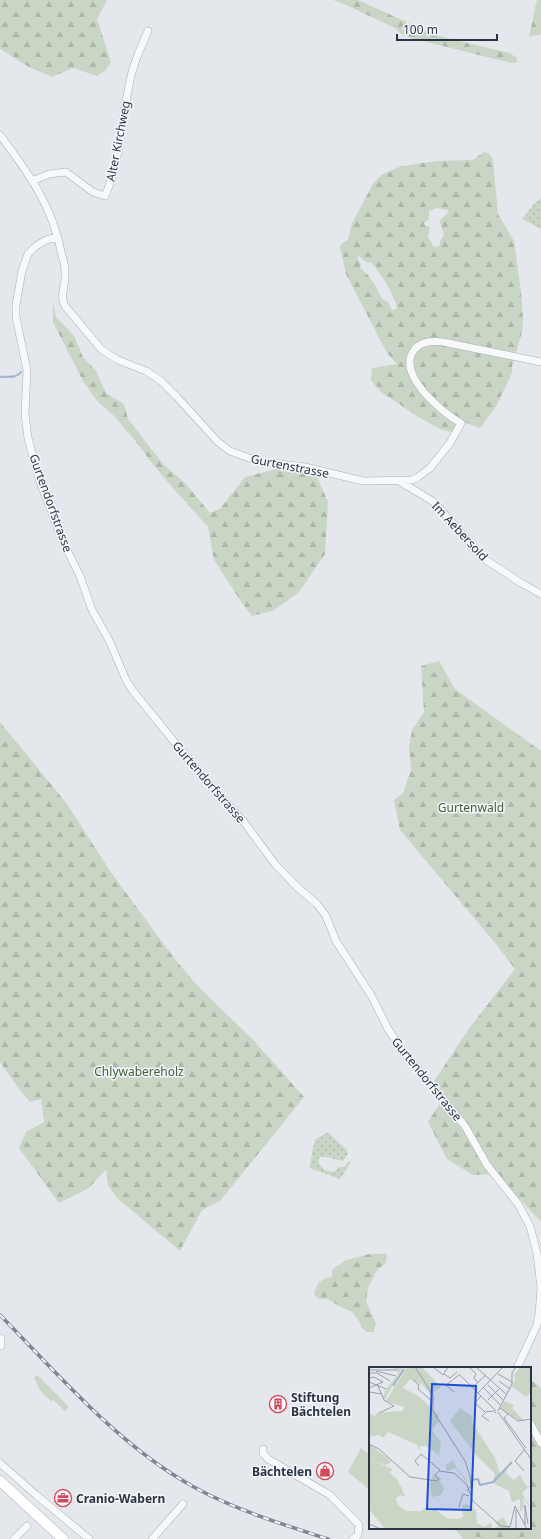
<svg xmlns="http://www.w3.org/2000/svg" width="541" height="1539" viewBox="0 0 541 1539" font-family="'Noto Sans',sans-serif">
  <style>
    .grass { fill: url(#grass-dots) }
    .forest { fill: url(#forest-firs); fill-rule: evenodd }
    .park { fill: #c9d6c5 }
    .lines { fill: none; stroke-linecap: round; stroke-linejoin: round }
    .stream { stroke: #9fb4cc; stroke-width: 2 }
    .minor-casing { stroke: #a9aeb7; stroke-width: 8 }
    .tertiary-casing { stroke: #a9aeb7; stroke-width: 10 }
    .secondary-casing { stroke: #a9aeb7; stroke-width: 11 }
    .minor { stroke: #f7f8fa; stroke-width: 7 }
    .tertiary { stroke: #f7f8fa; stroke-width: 9 }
    .secondary { stroke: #fff; stroke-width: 10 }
    .rail-casing { stroke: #7d8696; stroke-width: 3.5 }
    .rail { stroke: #f4f6f9; stroke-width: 2; stroke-dasharray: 6; stroke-linecap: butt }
    .labels { text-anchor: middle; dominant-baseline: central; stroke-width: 3; stroke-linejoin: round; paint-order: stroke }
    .street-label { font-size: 12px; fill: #2b3445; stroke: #f4f6f9 }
    .park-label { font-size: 12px; fill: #3f6138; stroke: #f4f6f9 }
    .poi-label { font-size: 12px; font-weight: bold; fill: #2b3445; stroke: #f4f6f9; text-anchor: start }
    .inset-river { fill: none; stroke: #9fb4cc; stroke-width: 2 }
    .inset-road { fill: none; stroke: #9a9fa9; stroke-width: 1 }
    .view { fill: #1d4ed8; fill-opacity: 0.15; stroke: #1d4ed8; stroke-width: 2 }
    .inset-edge { fill: none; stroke: #2b3445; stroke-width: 2 }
  </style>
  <defs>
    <pattern id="grass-dots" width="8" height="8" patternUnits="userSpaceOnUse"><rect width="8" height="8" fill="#c9d6c5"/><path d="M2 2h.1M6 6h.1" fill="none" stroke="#adb8ab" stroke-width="1.8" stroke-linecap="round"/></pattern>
    <pattern id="forest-firs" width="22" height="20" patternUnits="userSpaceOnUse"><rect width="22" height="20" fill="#c9d6c5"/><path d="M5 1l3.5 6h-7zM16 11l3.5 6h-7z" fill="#adb8ab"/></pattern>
  </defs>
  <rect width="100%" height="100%" fill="#e4e7ec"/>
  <!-- grass -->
  <path class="grass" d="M541,198V229L522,219L534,204Z
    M328,1132L347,1150L348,1154L343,1161L327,1157H320L318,1161C322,1168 325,1172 334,1172L339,1167H344L349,1161L351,1162L340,1179L310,1168L312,1152L315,1140Z"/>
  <!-- forest -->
  <path class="forest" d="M0,0H107L97,19L111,62L106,70L97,76L73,68L52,77L29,67L0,49Z
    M333,0H358L435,35L509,53L516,57L518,61L515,63L507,62L411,38L401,34L395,28L344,4Z
    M537,0H541V34L529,37Z
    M484,152C490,153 492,156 493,161L498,214L514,241L521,292L523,319L522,332L512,366V373L497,405L480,428L461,421L455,433L440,429L417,416L381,392L371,380L372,368L397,364L387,353L346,274L340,247L341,244L348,240L352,223L373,184L381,175L399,167L415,164L437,161L473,160ZM437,208L447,210L449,212L441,219L440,222L444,235L440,241V246L434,247L428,237L430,227L425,226L424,223L429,219V211ZM359,256L367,263L371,262C383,277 391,289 397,307L395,310L391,309L388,302L382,299C376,286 371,276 360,268L361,264L357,258Z
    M53,303L56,317L74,336L83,357L96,371L106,393L124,404L128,419L163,464L186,484L210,513L220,509L245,477L280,468L315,473L328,502L325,554L299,592L273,611L252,616L240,600L214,560L208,527L173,488L151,462L138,444L114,416L98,402L83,381L53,322Z
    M439,661L455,689L541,751V1222L497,1174L473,1175L447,1159L428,1122L444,1097L433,1083L468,1030L515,969L496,944L400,830L394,800L403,793L411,770L409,746L412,730L424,712L421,666Z
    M0,722L67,804L110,871L174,958L196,984L255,1042L304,1097L220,1201L202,1210L180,1251L116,1197L108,1185L106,1169L89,1188L59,1203L19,1148L26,1132L44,1122L41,1099L30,1102L19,1089L0,1062Z
    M370,1254H387L386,1263L377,1270L368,1288L366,1302L376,1323L374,1332H367L362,1328L359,1321L352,1312L339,1306L328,1299H318L314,1294C317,1283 321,1278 332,1277V1270L346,1260Z
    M530,1379L541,1388V1539H463L454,1528H530Z"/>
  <!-- park -->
  <path class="park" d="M37,1375L69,1407L65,1411L53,1400L51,1401L41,1392L34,1378Z
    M361,1448L370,1456V1490L348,1472Z"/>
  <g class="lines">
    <!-- stream -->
    <path class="stream" d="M0,377C8,376 16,379 21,372"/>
    <!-- minor casing -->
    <g class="minor-casing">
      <path id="minor" d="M0,135C29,174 53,206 62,256C64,261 65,268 65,274C66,285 59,296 65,306L101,349L118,360L146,371L160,380L177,397L218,442L230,451L249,458L263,462L305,467L363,481L412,480L418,477L430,468L450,443L461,423C442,413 396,374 414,350C421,341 432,341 443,342L541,362
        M32,181L49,174L66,172L93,192L105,196C120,162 121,123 129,86C132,67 140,49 148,31
        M58,237L46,240L36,246L28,254L22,271L16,305V317L27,370L25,414L28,438L39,479L64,544L80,576L92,610L109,640L126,680L133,691L202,776L244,822L275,864L297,887L317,904L326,916L336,941L371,995L388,1029L402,1050L465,1126L487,1165L518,1204L530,1226L537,1253L541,1288
        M399,481L434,502L483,558L521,583L541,594
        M517,1368L537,1325L539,1314L541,1289
        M530,1423L541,1443
        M263,1449V1453L268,1459L330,1495L359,1525L358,1535L353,1539
        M0,1463L35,1494L89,1539
        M14,1539L27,1526
        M152,1539L183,1504"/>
    </g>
    <!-- tertiary casing -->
    <g class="tertiary-casing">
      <path id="tertiary" d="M0,1339V1345"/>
    </g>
    <!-- secondary casing -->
    <g class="secondary-casing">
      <path id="secondary" d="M0,1481L63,1539"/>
    </g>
    <!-- minor -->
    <use href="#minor" class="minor"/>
    <!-- tertiary -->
    <use href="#tertiary" class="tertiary"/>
    <!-- secondary -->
    <use href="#secondary" class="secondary"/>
    <!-- rail casing -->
    <g class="rail-casing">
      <path id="rail" d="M0,1315C60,1376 117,1444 192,1486C235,1510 282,1524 328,1539"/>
    </g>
    <!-- rail -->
    <use href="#rail" class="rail"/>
  </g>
  <!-- icons -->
  <defs>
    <g id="building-ring" transform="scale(0.9)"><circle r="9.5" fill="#f4f6f9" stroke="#d1495b" stroke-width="1.5"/><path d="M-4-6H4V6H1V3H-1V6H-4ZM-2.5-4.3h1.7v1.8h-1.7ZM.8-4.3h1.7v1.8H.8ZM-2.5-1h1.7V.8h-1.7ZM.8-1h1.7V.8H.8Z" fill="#d1495b"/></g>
    <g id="shop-ring" transform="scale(0.9)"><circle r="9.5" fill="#f4f6f9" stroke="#d1495b" stroke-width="1.5"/><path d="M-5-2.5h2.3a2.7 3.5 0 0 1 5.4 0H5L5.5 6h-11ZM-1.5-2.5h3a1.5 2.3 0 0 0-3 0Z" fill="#d1495b"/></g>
    <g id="office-ring" transform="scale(0.9)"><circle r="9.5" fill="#f4f6f9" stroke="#d1495b" stroke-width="1.5"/><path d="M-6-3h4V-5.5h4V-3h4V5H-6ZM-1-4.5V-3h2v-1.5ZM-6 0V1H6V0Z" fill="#d1495b"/></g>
  </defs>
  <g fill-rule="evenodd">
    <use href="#building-ring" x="278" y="1404"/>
    <use href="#shop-ring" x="325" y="1471"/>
    <use href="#office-ring" x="63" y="1498"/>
  </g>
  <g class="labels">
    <!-- street labels -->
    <g class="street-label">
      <text transform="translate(118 141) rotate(-79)">Alter Kirchweg</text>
      <text transform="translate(290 466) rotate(11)">Gurtenstrasse</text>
      <text transform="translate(51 503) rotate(70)">Gurtendorfstrasse</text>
      <text transform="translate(460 531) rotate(47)">Im Aebersold</text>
      <text transform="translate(209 782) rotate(49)">Gurtendorfstrasse</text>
      <text transform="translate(427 1079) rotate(51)">Gurtendorfstrasse</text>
    </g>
    <!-- park labels -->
    <g class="park-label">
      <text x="471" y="807">Gurtenwald</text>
      <text x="139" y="1071">Chlywabereholz</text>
    </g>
    <!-- poi labels -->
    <g class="poi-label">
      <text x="291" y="1397">Stiftung<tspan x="291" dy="14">Bächtelen</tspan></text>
      <text x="312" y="1471" text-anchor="end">Bächtelen</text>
      <text x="76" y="1498">Cranio-Wabern</text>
    </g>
  </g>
  <!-- overview -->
  <g transform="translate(369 1367)">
    <rect width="162" height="162" fill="#e4e7ec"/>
    <path d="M135,34L145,38L143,41L155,54H150L132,41Z" fill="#c9d6c5"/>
    <path d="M11,0H34L16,32L14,30L17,22L28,9L30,2ZM38,0H53L72,20L64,26L63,30L54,18L41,12L34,21L51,30L69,48L70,54L63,63L72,75L70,88L57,79H50L52,86L48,78L19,65L14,71L10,68L0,70V41L1,46L6,49L8,46L34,44L35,40L17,34ZM158,0H162V25L157,30L142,19L148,11L159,7ZM91,41L104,50L102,54L126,91L131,106L139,99L137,107L145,113L151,108L158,120L162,118L153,126L161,140L154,131L155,140L151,145V132L143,135L140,124L124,116L126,107L106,87L81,54ZM0,92L23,102L21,106L28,112L37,130L32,128L27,131L28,137L37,144H52L59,139V144L67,143L77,151L88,152L94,150L93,138L98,137L107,143L108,156L116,160L122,155L123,161H127L129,158L126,156L134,150L141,162H16L0,142ZM84,93L87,100L97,112L99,117L87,101L78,104L77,98ZM65,107L73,112L71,113L75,122L72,128L63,130L61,116Z" fill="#c9d6c5"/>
    <path d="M151,0H158L159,7L146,13L145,8Z" fill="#c9d6c5"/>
    <path d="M0,77L22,94L21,96L16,98L0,92Z" fill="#c9d6c5"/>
    <path class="inset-river" d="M24,19L35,2M102,113L109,112L111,118L124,115L143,95"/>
    <path class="inset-road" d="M46,0L64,28V44L96,94L101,109L102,119L98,124M64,0L74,8L79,0M100,0L107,7L105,11L109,16M107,0L138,28M0,3H29M7,4L27,9M0,6H8L21,14M75,7L81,11L88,5M90,7L127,44M129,7L143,15M0,11L5,10L14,15L0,21M44,13L50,18L49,22L63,34M130,14L141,22M0,15L17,22M8,17L15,33L25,39L10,46M119,18L135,34M104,20L117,8M115,21L132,39M0,25L13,27M85,25L77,18L90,8M109,26L134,0M112,29L106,36L116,45L124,44L127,46M119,33L130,22M131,41L149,54L162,52M129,44L143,17V6L147,0M129,45L162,92M116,46L113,49L120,54M139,47L135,51L157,81M0,77L10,82L41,110L68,114L70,112L66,108L70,104L85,106L98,118L104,134L132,159L141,160L146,139M50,99L46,94L52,87L71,103M155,104L146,94L156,82M146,139L158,162M90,140L94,127L100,129M147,143V162M0,157L12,162M156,158V138L159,157"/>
    <path class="view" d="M63,17L107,19L102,143L58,142Z"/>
    <rect width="162" height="162" class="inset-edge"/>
  </g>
  <!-- scale -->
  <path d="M397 34v6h100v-6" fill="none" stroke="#2b3445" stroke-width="2"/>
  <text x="403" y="34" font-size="12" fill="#2b3445" stroke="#f4f6f9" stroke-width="3" paint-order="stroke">100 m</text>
</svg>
